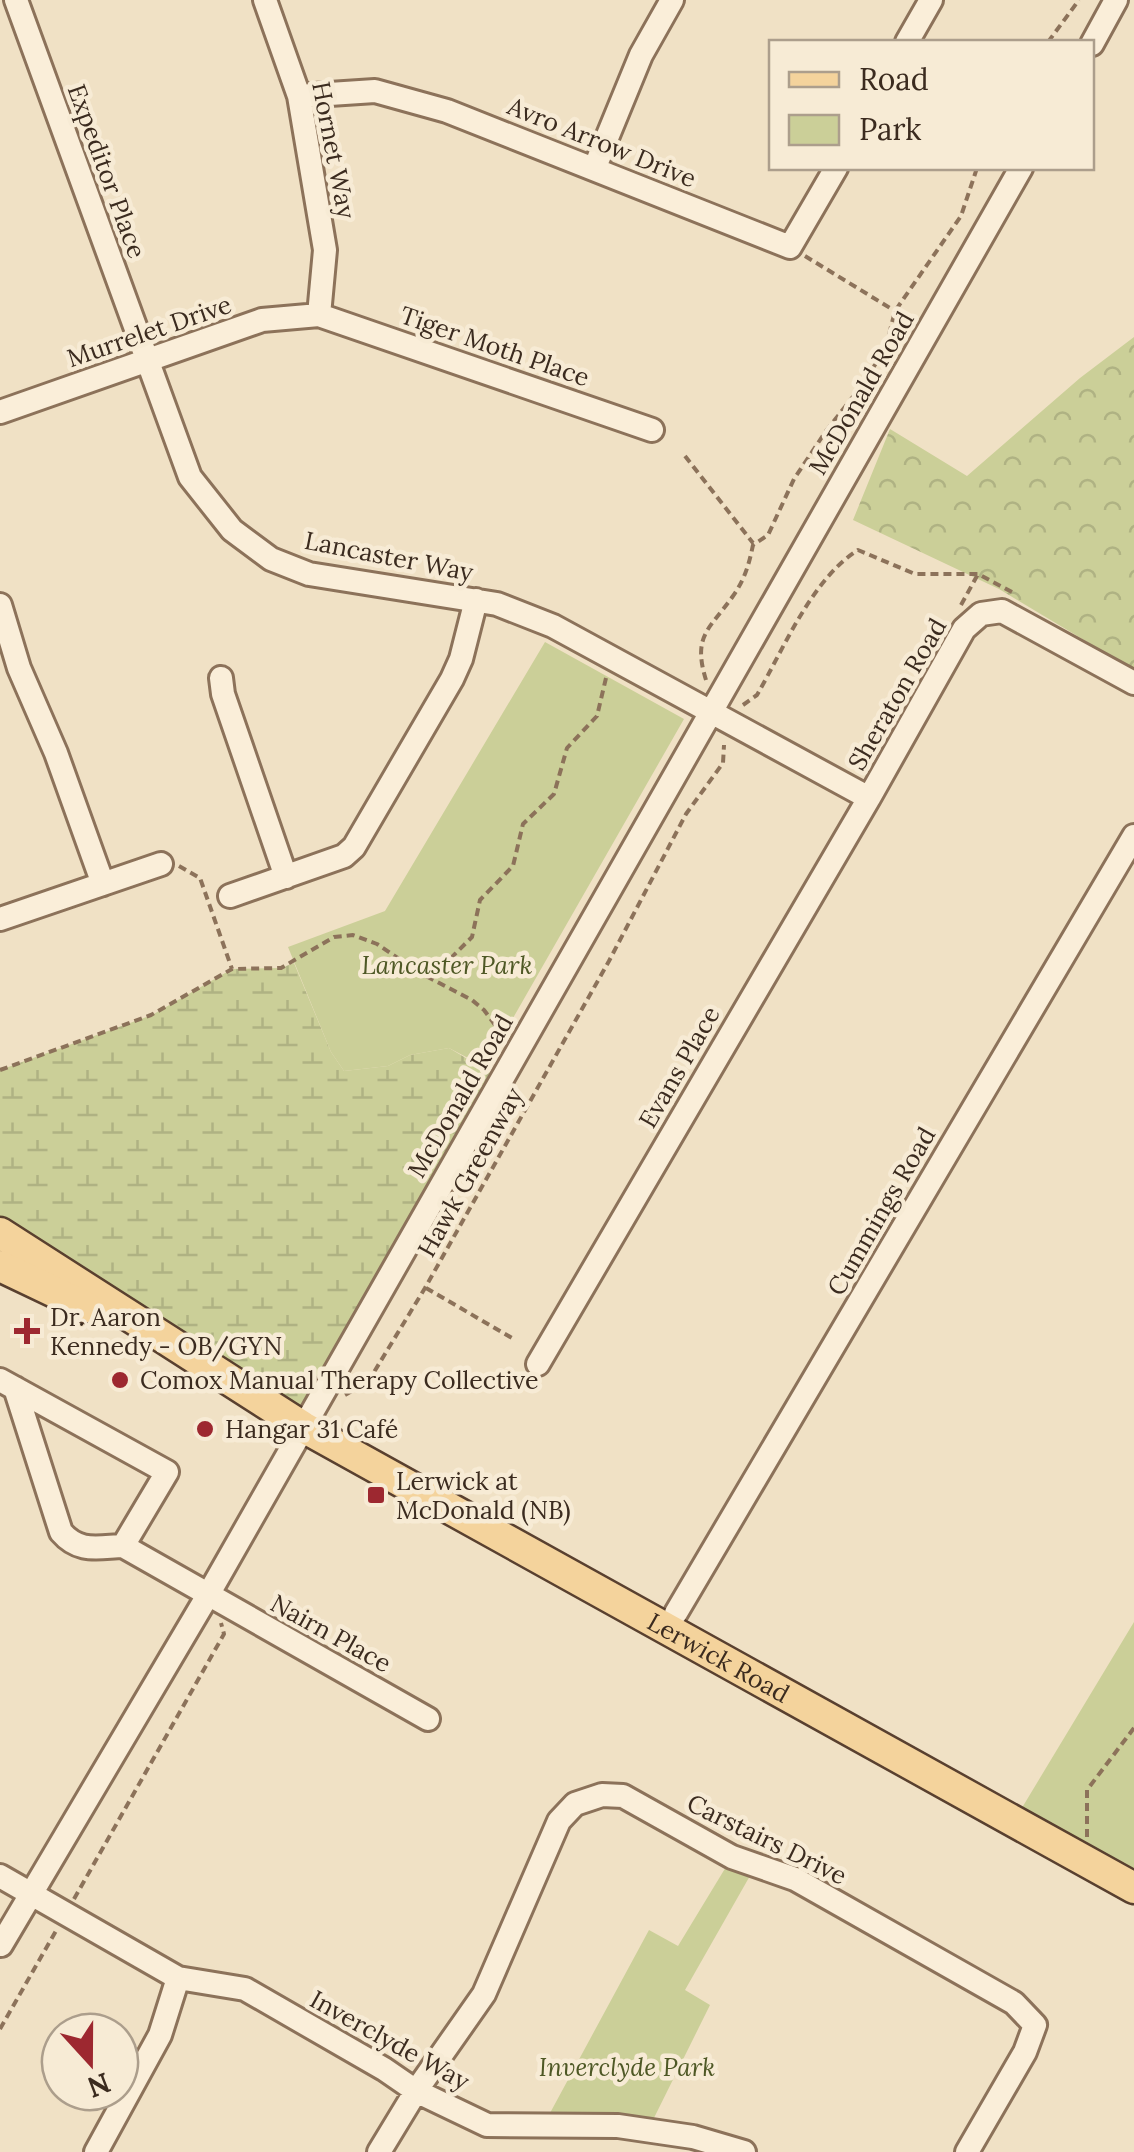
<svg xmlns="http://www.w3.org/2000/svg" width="1134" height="2152" viewBox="0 0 1134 2152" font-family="Lora,serif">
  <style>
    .forest { fill: url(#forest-crowns) }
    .wetland { fill: url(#wetland-marsh) }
    .park { fill: #cbcf98 }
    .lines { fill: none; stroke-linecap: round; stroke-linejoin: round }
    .minor-casing { stroke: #8c725a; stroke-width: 28 }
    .major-casing { stroke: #59402f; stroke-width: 35 }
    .path { stroke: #8c725a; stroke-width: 4; stroke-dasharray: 8 5; stroke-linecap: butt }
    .minor { stroke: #faeed9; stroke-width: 22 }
    .major { stroke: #f4d39c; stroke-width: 30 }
    .poi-dot { fill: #9d2830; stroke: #f7ebd5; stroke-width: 4 }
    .labels { text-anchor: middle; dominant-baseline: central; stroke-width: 9; stroke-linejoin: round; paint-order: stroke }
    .street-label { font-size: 25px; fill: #3b2b1f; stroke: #f7ebd5 }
    .park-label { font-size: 25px; font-style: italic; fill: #4e5825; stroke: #f7ebd5 }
    .poi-label { font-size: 25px; fill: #3b2b1f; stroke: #f7ebd5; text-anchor: start }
  </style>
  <defs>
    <pattern id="forest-crowns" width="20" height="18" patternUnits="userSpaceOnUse" patternTransform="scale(2.5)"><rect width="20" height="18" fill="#cbcf98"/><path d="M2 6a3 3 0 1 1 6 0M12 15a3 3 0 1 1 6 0" fill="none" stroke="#afb283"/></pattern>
    <pattern id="wetland-marsh" width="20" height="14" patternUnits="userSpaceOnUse" patternTransform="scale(2.5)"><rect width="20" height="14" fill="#cbcf98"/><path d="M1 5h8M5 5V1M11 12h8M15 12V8" fill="none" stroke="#afb283"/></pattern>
  </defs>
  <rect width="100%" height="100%" fill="#f0e1c5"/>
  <!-- forest -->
  <path class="forest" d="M1134,337V670L999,589L853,520L890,429L967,476L1080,378Z"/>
  <!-- wetland -->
  <path class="wetland" d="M294,963L331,1052L344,1071L388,1066L410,1055L449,1048L501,1079L303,1427L0,1233V1070L152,1015L232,969L281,968Z"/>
  <!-- park -->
  <path class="park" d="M545,642L684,719L485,1067L449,1048L410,1055L388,1066L344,1071L331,1052L288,947L385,911Z
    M1134,1622V1888L1014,1821Z
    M732,1857L755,1867L685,1990L710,2005L647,2132L543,2126L649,1930L678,1946Z"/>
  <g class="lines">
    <!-- minor casing -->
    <g class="minor-casing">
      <path id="minor" d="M16,0L190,477L232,530L271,559L309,574L497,604L553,626L869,798L964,629L981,614L1002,611L1134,683
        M265,0L299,96L325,250L319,315
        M907,42L931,0
        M1092,44L1116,0
        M299,96L375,91L447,111L790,247L836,168
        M595,167L641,55L672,0
        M0,412L262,320L319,315L652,430
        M0,605L19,668L56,753L103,884
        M221,678L223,694L286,877
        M230,896L344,856L354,847L452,679L461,659L476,600
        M0,919L161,864
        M538,1364L869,798
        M0,1380L167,1472L123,1546
        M15,1388L61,1532C79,1553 97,1547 123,1546L428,1719
        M676,1613L1134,836
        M0,1876L178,1978L245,1989L384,2069L416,2091L487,2125L618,2126L693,2137L744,2152
        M1,1945L208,1595L1021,168
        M96,2152L160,2035L178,1978
        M379,2152L416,2091L484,1994L559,1821L575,1804L602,1795L623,1796L732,1857L795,1879L1014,2003L1035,2025L1025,2052L967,2152"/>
    </g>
    <!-- major casing -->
    <g class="major-casing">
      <g id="major">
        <path id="s1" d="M0,1233L303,1427L1134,1888"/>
        <path d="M0,1266L86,1307"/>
      </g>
    </g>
    <!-- path -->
    <path class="path" d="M1048,42L1079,0
      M805,256L895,311
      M685,456L753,543
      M961,605L978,574
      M706,680C692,635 710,629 733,596C745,579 749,564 753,545L768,535L794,479L826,431L866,380L886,346L895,311L961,216L977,168
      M743,705L757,695C784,648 812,579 858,550L915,574H978L1012,592
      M179,866L200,878L232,969
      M432,977L472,937L480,900L513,866L523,824L554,794L567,748L597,716L606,678
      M0,1070L151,1015L232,969L281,968L334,937L353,935L377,944L420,973L472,1000L484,1010L504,1037
      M426,1288L512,1338
      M345,1395L368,1382L425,1288L609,961L686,814L723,763L724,745
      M1087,1837V1790L1134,1728
      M74,1899L224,1634L221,1623
      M0,2029L57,1929"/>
    <!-- minor -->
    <use href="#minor" class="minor"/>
    <!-- major -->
    <use href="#major" class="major"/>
  </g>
  <!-- markers -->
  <g class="poi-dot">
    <path d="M22 1316h10v10h10v10h-10v10h-10v-10h-10v-10h10z"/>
    <circle cx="120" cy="1380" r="10"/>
    <circle cx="205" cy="1429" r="10"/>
    <rect x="366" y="1485" width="20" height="20" rx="5"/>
  </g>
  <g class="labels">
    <!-- street labels -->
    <g class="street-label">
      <text transform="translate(602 142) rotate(22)">Avro Arrow Drive</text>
      <text transform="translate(334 150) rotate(79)">Hornet Way</text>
      <text transform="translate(107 171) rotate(70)">Expeditor Place</text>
      <text transform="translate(149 331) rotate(-19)">Murrelet Drive</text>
      <text transform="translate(495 346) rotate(19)">Tiger Moth Place</text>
      <text transform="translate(861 393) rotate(-60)">McDonald Road</text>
      <text transform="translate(389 556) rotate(11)">Lancaster Way</text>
      <text transform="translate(897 694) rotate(-60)">Sheraton Road</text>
      <text transform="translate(679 1067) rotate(-60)">Evans Place</text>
      <text transform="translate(460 1096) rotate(-60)">McDonald Road</text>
      <text transform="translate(470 1172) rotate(-61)">Hawk Greenway</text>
      <text transform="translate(881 1211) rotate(-60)">Cummings Road</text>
      <text transform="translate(331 1633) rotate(29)">Nairn Place</text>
      <text stroke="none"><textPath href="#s1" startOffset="835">Lerwick Road</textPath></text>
      <text transform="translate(767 1839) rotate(26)">Carstairs Drive</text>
      <text transform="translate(390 2040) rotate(29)">Inverclyde Way</text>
    </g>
    <!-- park labels -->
    <g class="park-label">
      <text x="447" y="965">Lancaster Park</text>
      <text x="627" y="2067">Inverclyde Park</text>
    </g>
    <!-- poi labels -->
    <g class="poi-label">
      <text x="50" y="1317">Dr. Aaron<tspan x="50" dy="29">Kennedy - OB/GYN</tspan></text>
      <text x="140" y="1380">Comox Manual Therapy Collective</text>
      <text x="225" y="1429">Hangar 31 Café</text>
      <text x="396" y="1481">Lerwick at<tspan x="396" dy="29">McDonald (NB)</tspan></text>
    </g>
  </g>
  <!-- legend -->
  <rect x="769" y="40" width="325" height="130" fill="#f7ebd5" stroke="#ac9e8c" stroke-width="2.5"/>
  <rect x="789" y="72" width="50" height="15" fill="#f4d39c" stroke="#ac9e8c" stroke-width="2.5"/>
  <text x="859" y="90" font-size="30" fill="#3b2b1f">Road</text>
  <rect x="789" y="115" width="50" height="30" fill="#cbcf98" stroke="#ac9e8c" stroke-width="2.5"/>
  <text x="859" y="140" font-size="30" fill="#3b2b1f">Park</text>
  <!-- north arrow -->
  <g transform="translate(90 2062) rotate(159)"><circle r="48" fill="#f7ebd5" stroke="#ac9e8c" stroke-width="2.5"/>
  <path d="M0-8L18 38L0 25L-18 38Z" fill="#9d2830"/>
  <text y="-15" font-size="28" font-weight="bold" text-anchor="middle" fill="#3b2b1f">N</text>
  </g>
</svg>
